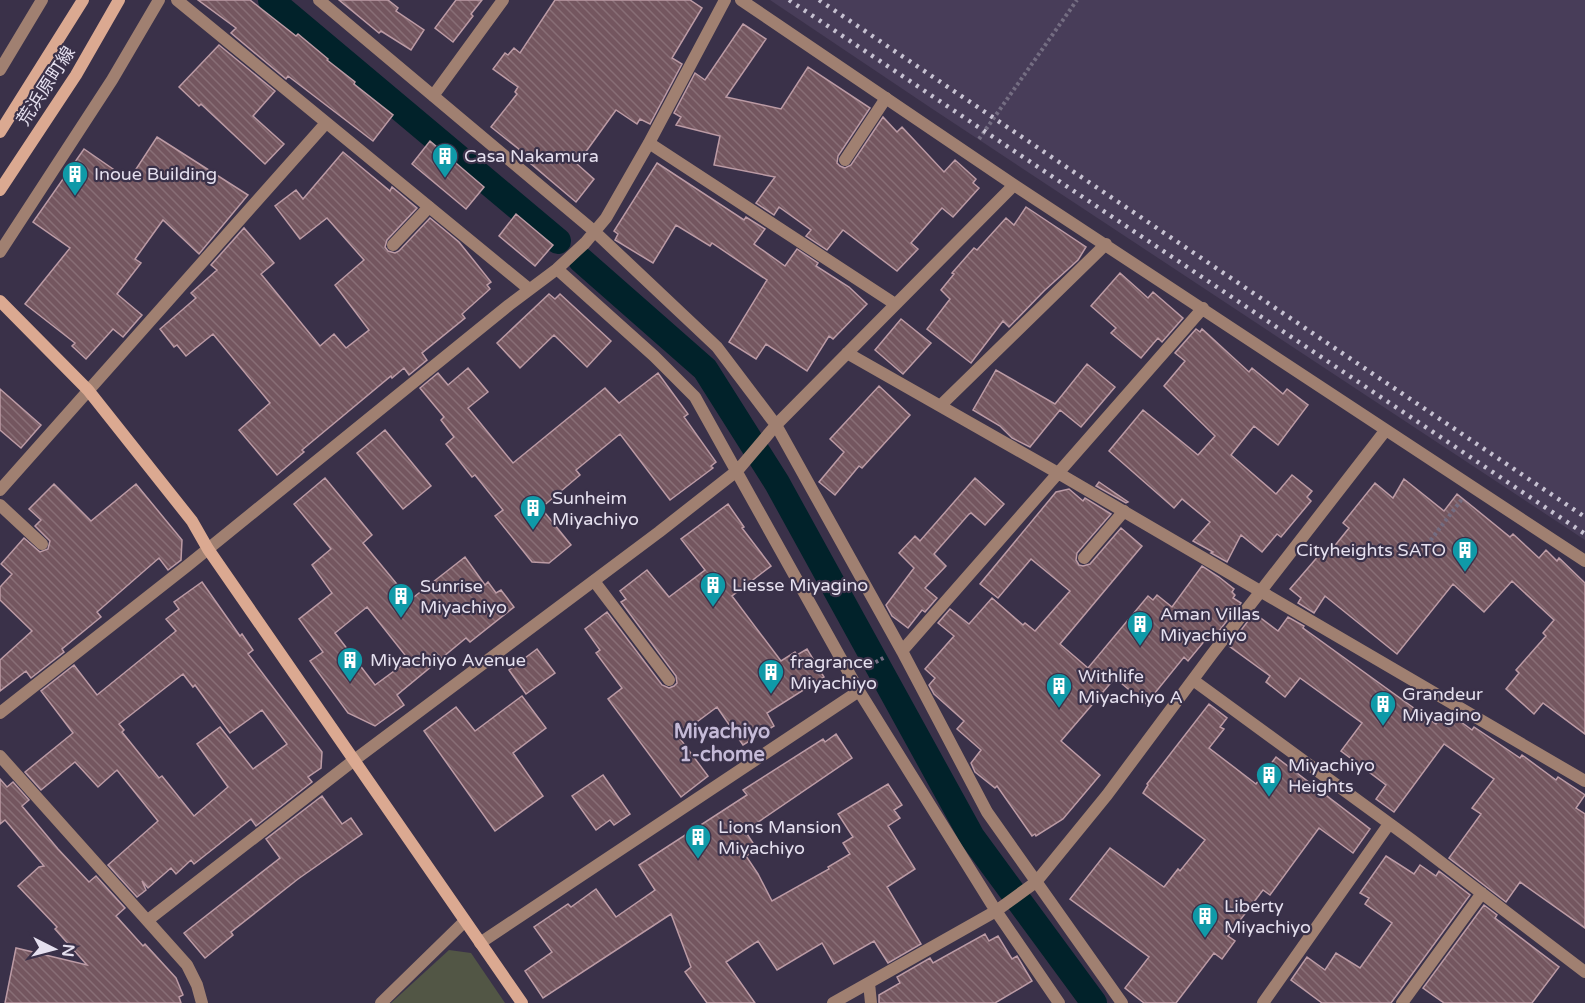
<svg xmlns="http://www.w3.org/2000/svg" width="1585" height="1003" viewBox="0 0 1585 1003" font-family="'Varela Round','Noto Sans JP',sans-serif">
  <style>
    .built { fill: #483d59 }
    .green { fill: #525645 }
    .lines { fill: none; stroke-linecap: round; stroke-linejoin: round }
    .canal { stroke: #01222a; stroke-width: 26 }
    .building { fill: url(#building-back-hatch); stroke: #bc9ba5; stroke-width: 1.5; fill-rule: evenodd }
    .path { stroke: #746d82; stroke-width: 4; stroke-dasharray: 3 3; stroke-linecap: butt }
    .lane { stroke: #a08071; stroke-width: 12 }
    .street { stroke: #a08071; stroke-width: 12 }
    .secondary { stroke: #dba991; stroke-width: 12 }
    .rail { stroke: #c6c1d1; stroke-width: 4.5; stroke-dasharray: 3 6; stroke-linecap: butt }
    .labels { text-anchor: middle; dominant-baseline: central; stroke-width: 4.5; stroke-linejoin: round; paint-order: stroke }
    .street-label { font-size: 18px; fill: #e5e0ef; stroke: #3a3149 }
    .poi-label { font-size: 18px; fill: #e5e0ef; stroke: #3a3149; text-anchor: start }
    .neighbourhood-label { font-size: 20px; font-weight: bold; fill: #c5bad7; stroke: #3a3149 }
  </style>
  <defs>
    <pattern id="building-back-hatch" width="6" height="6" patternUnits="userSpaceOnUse" patternTransform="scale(1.5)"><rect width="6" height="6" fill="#74565f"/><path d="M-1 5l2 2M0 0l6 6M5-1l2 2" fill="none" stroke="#886e76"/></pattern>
  </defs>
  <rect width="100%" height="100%" fill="#3a3149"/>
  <!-- built -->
  <path class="built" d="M770,0H1585V540L931,108Z"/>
  <!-- green -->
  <path class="green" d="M449,950L471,953L505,1003H391Z"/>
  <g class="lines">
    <!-- canal -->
    <path class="canal" d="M271,0L558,241
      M581,260L705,369L777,483L972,837L1094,1003"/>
  </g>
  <!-- building -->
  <path class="building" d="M198,0H250L296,36L298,34L328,59L327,60L355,82L354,84L393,115L373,141L288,76L286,79L231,33L236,28Z
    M339,0H388L398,8L396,11L424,30L411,50L381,31L379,33Z
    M456,0H482L471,14L473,16L453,42L435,28Z
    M555,0H690L702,8L672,58L682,64L650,124L640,119L637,124L616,110L577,164L594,179L576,202L523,157L525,154L491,127L517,94L515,92L518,87L493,69L505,53L508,55L514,48L520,53Z
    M743,24L766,39L726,97L781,109L808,67L870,108L838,156L837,163L840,166L845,168L851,165L883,117L897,132L902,127L944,172L955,160L976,179L973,183L979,188L953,217L942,208L911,243L918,249L897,271L843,230L827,250L806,236L811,230L779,207L774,215L756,203L775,177L714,165L720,136L676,125L681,117L674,113L695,73L705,80Z
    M219,45L275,91L253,116L284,144L265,164L201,104L199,106L179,87Z
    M157,137L248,195L199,254L163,220L135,259L141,263L117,294L142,315L123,337L113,329L86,359L72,346L75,343L25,304L70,248L33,222L84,149L129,180Z
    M430,141L484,187L466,209L412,164Z
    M343,152L390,191L392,187L417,208L387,240L385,247L388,251L395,253L399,251L430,218L459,242L491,282L487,285L490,289L462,314L465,318L422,353L427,360L409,375L404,368L392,378L391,376L302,450L304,452L277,475L239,430L270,403L213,334L186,356L177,345L174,347L160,329L196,298L191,293L217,270L211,265L244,228L274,263L261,274L320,346L334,334L346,348L369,330L335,285L364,260L327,218L300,239L275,206L296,190L303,199Z
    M657,163L744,220L746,217L765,229L754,244L785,266L797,249L818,263L816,266L849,287L867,304L833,339L829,336L807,371L766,344L756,359L729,342L767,280L712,243L710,246L676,225L653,263L615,240L618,234L614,231Z
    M1026,207L1086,247L1078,260L1044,291L1009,327L1003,321L971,363L927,329L950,299L941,290L954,274L952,273L974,248L977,250L1006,218L1014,225Z
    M516,214L553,245L535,266L499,236Z
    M1120,273L1148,298L1153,292L1183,318L1162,342L1158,338L1141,358L1111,333L1116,328L1091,306Z
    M549,294L555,299L560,294L611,341L587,367L554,335L520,368L497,343Z
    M901,319L931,343L903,374L875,350Z
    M1196,329L1200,332L1202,329L1249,372L1252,368L1283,394L1287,389L1308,405L1278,445L1254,426L1231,455L1276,494L1292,475L1312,491L1307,497L1311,501L1281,537L1277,534L1262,552L1241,535L1227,562L1211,553L1213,552L1193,541L1210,522L1182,499L1174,508L1109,451L1143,410L1198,455L1215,436L1164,386L1185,361L1175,353Z
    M1087,364L1115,387L1081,427L1060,410L1030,447L1012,438L1000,426L973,410L996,370L1055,404Z
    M468,368L488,392L468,408L513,463L605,388L619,403L658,373L688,414L684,417L716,462L711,466L713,468L670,500L620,434L576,470L580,475L541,508L571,545L549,563L532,562L495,516L503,510L475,475L472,477L446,444L454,437L441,420L444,417L420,388L438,373L448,385Z
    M879,386L910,415L862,468L859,466L835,495L819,482L844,452L830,439Z
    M0,389L41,425L21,448L0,430Z
    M385,430L431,486L403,509L357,453Z
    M325,478L372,535L363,543L410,600L465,557L485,585L488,582L496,593L501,590L514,607L470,642L466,638L397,695L404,705L375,726L348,713L310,661L323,652L299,619L332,593L312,565L331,549L294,504ZM367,607L409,660L375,685L335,633Z
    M975,478L1004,504L985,525L971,513L969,514L934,554L946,566L925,588L937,598L925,612L922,610L908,628L892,616L886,605L914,568L899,553L915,536L920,541Z
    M1404,479L1444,511L1457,494L1510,537L1513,534L1539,558L1546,550L1557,561L1559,558L1585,583V734L1543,703L1534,714L1506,689L1519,673L1516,670L1546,636L1543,633L1554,620L1512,581L1484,612L1453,584L1397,654L1325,596L1314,613L1298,603L1301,598L1290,589L1320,554L1325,558L1349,528L1343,523L1375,483L1393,498Z
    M1099,482L1128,502L1126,503L1096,486Z
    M54,484L91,521L136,484L182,540L181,560L168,570L159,558L97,612L101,617L62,649L64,652L31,678L26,671L0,691V660L32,631L0,600V587L12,574L1,564L24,538L40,552L48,549L50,541L35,526L41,520L29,509Z
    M1069,489L1083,501L1085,498L1111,514L1077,553L1076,560L1079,565L1083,566L1090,564L1121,528L1142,546L1060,644L1088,668L1148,596L1153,600L1157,595L1172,607L1202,566L1219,577L1234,589L1232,592L1235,595L1233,598L1241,603L1215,636L1211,633L1188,661L1184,657L1146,704L1115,678L1061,741L1100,775L1063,819L1036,836L1035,834L1032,836L997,786L995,788L975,772L971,763L981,750L957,729L964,721L934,694L929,685L935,678L925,669L954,636L938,623L950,609L969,624L992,598L1023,625L1025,623L1035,631L1070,591L1031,559L998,598L980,584L1056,492Z
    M728,504L744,527L742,528L771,566L732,596L781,661L795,652L797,655L807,649L824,677L767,713L774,726L743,745L717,707L678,736L708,776L681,797L608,699L622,688L596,653L600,650L585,629L607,612L662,685L669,688L674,686L677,683L676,676L621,602L626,599L620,591L647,570L669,597L705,570L681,539Z
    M202,582L240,636L242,634L253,650L248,654L322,752L321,768L308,777L312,782L256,826L251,819L194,864L191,860L176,874L171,868L148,888L142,881L146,890L137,897L108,865L158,821L117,770L98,787L75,762L41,790L25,772L73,733L41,691L74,665L97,695L176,631L166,619L179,609L174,602ZM183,674L193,687L195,685L230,733L262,710L287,744L253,769L220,727L197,744L228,787L194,816L162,776L159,778L122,732L124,730L119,724Z
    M1254,613L1278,631L1288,617L1304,626L1303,628L1436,724L1446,711L1472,730L1474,727L1520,758L1522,755L1556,780L1558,777L1585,795L1576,808L1585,814V928L1520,882L1506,902L1449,858L1481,814L1472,808L1494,779L1444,744L1394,812L1376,799L1386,785L1341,751L1362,723L1300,678L1285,697L1266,682L1270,676L1229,646Z
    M537,649L555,673L526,694L509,670Z
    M522,696L546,728L513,753L543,796L495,831L424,731L456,707L475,731Z
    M1209,704L1227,718L1220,727L1224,729L1209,748L1256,784L1276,757L1370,829L1353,853L1319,828L1270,895L1263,890L1228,936L1235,941L1222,959L1214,953L1176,1003H1144L1125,988L1149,957L1070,899L1110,848L1164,887L1178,869L1180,871L1205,840L1143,793L1148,785L1147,784Z
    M836,734L852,758L745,831L757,849L746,856L758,874L772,901L829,869L828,867L850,854L843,843L853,837L838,814L888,784L902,805L894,810L900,818L888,826L915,869L887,887L921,944L888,963L874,941L834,964L822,943L777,970L758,941L726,962L755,1003H707L685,972L691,967L671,914L543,998L525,971L552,952L534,927L568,904L571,907L596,889L616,917L655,890L639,865L747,795L743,790L823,739L825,742Z
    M603,775L630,814L614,825L610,820L596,830L572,796Z
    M0,779L7,787L13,782L29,800L22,806L58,849L89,882L96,876L125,908L116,916L143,946L145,944L176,978L183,995L179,997L181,1003H5L16,948L87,965L55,929L57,927L18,886L39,867L44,866L5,820L0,824Z
    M322,796L342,824L351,818L362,834L298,879L231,932L233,935L205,958L184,933L280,858L266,839Z
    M1386,856L1414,874L1420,865L1436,876L1439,871L1470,895L1391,1003H1322L1291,980L1307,957L1325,970L1336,953L1360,968L1392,923L1365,904L1369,898L1360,893Z
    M1484,905L1497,915L1495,918L1559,967L1532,1003H1444L1423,988Z
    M985,934L989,941L998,936L1012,959L1017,956L1032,981L995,1003H879V995L900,983L897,977L930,958L933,963Z"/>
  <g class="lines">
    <!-- path -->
    <path class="path" d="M979,139L1077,0
      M1427,545L1462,499
      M865,668L885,657"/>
    <!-- lane -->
    <path class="lane" d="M845,160L886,98
      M393,245L429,207
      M0,505L42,544
      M1084,558L1124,511
      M594,581L669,680"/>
    <!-- street -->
    <path class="street" d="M177,0L529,289
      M319,0L594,231L717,347L776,425L902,651L987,812L1122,1003
      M741,0L1014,185L1585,561
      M0,70L42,0
      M433,96L503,0
      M649,143L895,304
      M0,252L112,80L159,0
      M557,269L654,356L695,397L859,691L996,911L1059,1003
      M847,353L1058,473L1585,781
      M940,406L1106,244
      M0,490L326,123
      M902,651L1203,308
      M1193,680L1412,840L1585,972
      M0,713L187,566L509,305L557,269L585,243L606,218L649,143L725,0
      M0,756L187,965L197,985L202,1003
      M148,920L353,761L659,532L738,470L776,425L1014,185
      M480,943L859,691
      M869,983L871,1003
      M381,1003L465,921
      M833,1003L996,911L1036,882L1107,795L1212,654L1385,431
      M1263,1003L1389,824
      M1402,1003L1482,893"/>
    <!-- secondary -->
    <path class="secondary" d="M0,132L83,0
      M0,190L76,75L119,0
      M0,301L88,390L192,521L208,549L522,1003"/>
    <!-- rail -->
    <path class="rail" d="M789,0L1585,534
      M819,0L1585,517"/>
  </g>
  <!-- icons -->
  <defs>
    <g id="building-pin" transform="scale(1.35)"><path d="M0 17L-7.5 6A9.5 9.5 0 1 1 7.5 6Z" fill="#0f9aa8" stroke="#3a3149"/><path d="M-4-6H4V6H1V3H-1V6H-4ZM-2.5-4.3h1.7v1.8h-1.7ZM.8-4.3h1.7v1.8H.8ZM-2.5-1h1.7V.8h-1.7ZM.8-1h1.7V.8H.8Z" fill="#fff"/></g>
  </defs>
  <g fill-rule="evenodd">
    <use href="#building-pin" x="445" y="156"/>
    <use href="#building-pin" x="75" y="174"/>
    <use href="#building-pin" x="533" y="508"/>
    <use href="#building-pin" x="1465" y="550"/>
    <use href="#building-pin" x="713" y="585"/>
    <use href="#building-pin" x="401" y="596"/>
    <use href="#building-pin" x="1140" y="624"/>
    <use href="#building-pin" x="350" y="660"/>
    <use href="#building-pin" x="771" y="672"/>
    <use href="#building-pin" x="1059" y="686"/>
    <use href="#building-pin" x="1383" y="704"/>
    <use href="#building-pin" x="1269" y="775"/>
    <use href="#building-pin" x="698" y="837"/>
    <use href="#building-pin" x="1205" y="916"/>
  </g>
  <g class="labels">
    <!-- street labels -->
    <g class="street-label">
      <text transform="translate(46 86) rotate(-57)">荒浜原町線</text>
    </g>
    <!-- poi labels -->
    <g class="poi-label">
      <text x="464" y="156">Casa Nakamura</text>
      <text x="94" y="174">Inoue Building</text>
      <text x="552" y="498">Sunheim<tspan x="552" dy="21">Miyachiyo</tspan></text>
      <text x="1446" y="550" text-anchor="end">Cityheights SATO</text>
      <text x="732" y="585">Liesse Miyagino</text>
      <text x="420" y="586">Sunrise<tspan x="420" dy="21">Miyachiyo</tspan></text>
      <text x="1160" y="614">Aman Villas<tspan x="1160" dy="21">Miyachiyo</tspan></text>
      <text x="370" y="660">Miyachiyo Avenue</text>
      <text x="790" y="662">fragrance<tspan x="790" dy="21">Miyachiyo</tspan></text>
      <text x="1078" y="676">Withlife<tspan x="1078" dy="21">Miyachiyo A</tspan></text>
      <text x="1402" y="694">Grandeur<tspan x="1402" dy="21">Miyagino</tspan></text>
      <text x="1288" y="765">Miyachiyo<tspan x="1288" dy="21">Heights</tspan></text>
      <text x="718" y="827">Lions Mansion<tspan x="718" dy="21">Miyachiyo</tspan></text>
      <text x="1224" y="906">Liberty<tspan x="1224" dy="21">Miyachiyo</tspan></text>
    </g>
    <!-- neighbourhood labels -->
    <g class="neighbourhood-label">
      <text x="722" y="732">Miyachiyo<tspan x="722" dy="23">1-chome</tspan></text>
    </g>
  </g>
  <!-- north arrow -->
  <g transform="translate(54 949) rotate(96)" stroke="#3a3149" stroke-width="4.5" paint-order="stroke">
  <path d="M0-4.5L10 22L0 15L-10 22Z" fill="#e5e0ef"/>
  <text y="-9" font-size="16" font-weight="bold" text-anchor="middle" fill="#e5e0ef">N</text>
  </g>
</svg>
